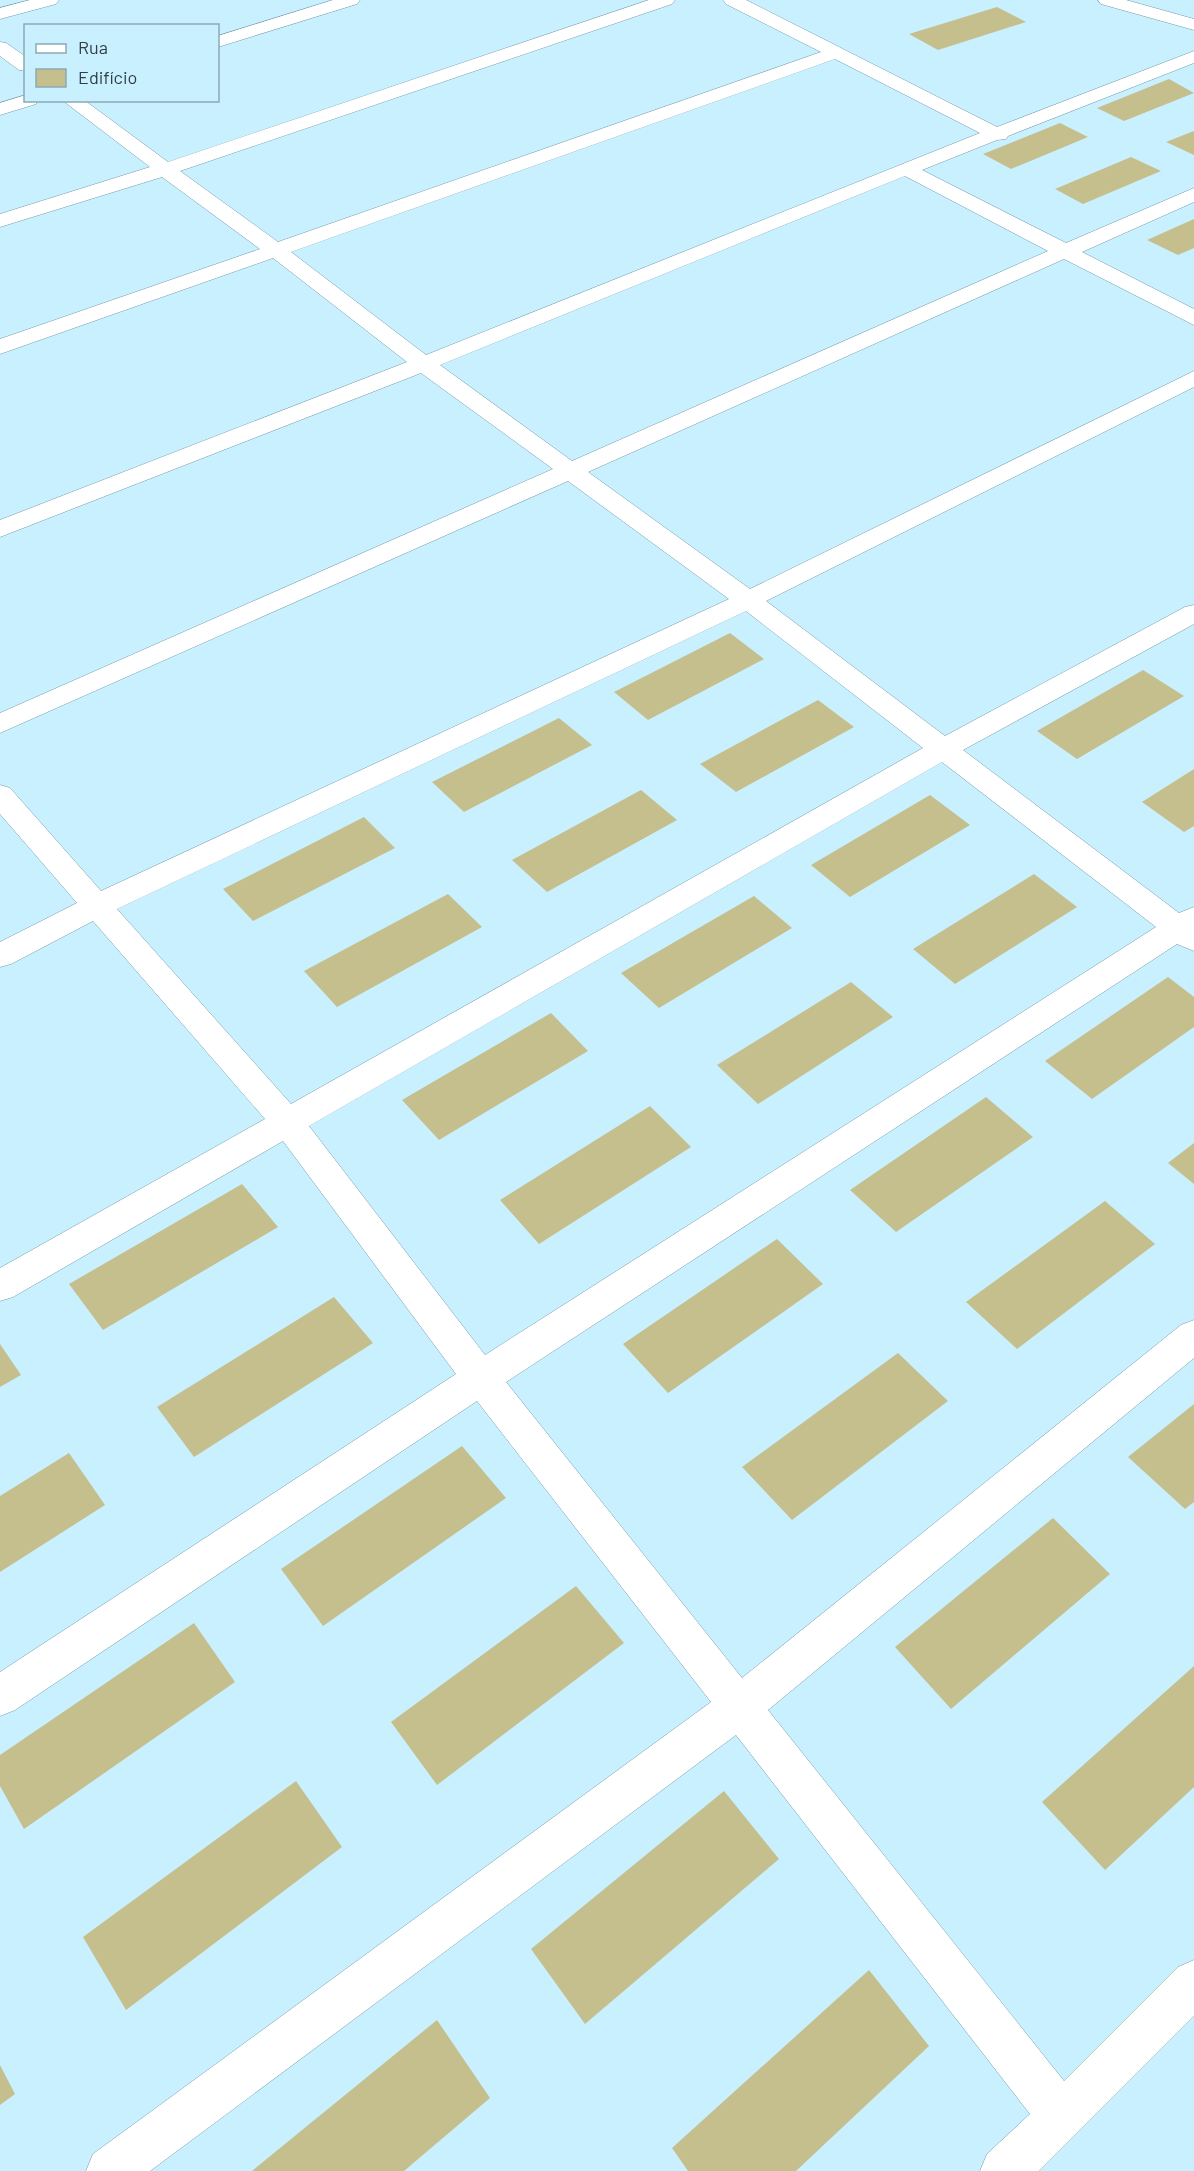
<svg xmlns="http://www.w3.org/2000/svg" width="1194" height="2171" viewBox="0 0 1194 2171" font-family="Barlow,sans-serif">
  <style>
    .building { fill: #c5bf8e }
    .lines { fill: none; stroke-linecap: round; stroke-linejoin: round }
    .minor-casing { stroke: #759aa7; stroke-width: 1 }
    .minor { fill: #fff; fill-rule: evenodd }
  </style>
  <rect width="100%" height="100%" fill="#c9f0fe"/>
  <!-- building -->
  <path class="building" d="M997,7L1026,22L938,50L909,34Z
    M1169,79L1194,93L1124,121L1097,108Z
    M1060,123L1088,137L1011,169L983,154Z
    M1194,131V155L1166,142Z
    M1131,157L1161,171L1083,204L1055,189Z
    M1194,219V248L1178,255L1147,240Z
    M730,633L764,659L648,720L614,692Z
    M1143,670L1184,696L1077,759L1037,731Z
    M818,700L854,727L736,792L700,764Z
    M559,718L592,745L464,812L432,782Z
    M1194,769V826L1184,832L1142,802Z
    M641,790L677,820L547,892L512,860Z
    M930,795L970,825L850,897L811,865Z
    M364,817L395,848L253,921L223,889Z
    M1034,874L1077,907L955,984L913,949Z
    M448,894L482,927L337,1007L304,971Z
    M754,896L792,928L659,1008L621,973Z
    M1168,977L1194,997V1027L1092,1099L1045,1061Z
    M851,982L893,1017L758,1104L717,1065Z
    M551,1013L588,1051L439,1140L402,1100Z
    M986,1097L1033,1137L896,1232L850,1190Z
    M650,1106L691,1147L539,1244L500,1200Z
    M1194,1143V1184L1168,1163Z
    M242,1184L278,1227L103,1330L69,1284Z
    M1105,1201L1155,1244L1017,1349L966,1302Z
    M777,1239L823,1284L668,1393L623,1344Z
    M334,1297L373,1343L194,1457L157,1407Z
    M0,1344L21,1375L0,1387Z
    M898,1353L948,1401L792,1520L742,1467Z
    M1194,1404V1502L1185,1509L1128,1457Z
    M462,1446L506,1498L323,1626L281,1569Z
    M69,1453L105,1505L0,1572V1496Z
    M1053,1518L1110,1574L951,1709L895,1647Z
    M576,1586L624,1643L437,1785L391,1722Z
    M194,1623L235,1682L24,1829L0,1786V1755Z
    M1194,1666V1787L1105,1870L1042,1802Z
    M296,1781L342,1847L126,2010L83,1937Z
    M724,1791L779,1859L585,2024L531,1949Z
    M869,1970L929,2046L796,2171H688L672,2148Z
    M437,2020L490,2098L404,2171H252Z
    M0,2065L15,2094L0,2105Z"/>
  <g class="lines">
    <!-- minor casing -->
    <g class="minor-casing">
      <path id="minor" d="M30,0H59L56,4L0,19V8Z
        M333,0H360L357,4L218,47V36Z
        M649,0H675L672,4L180,171L278,242L821,52L726,4L723,0H746L997,127L1194,51V63L1008,136L1006,139L997,140L922,170L1066,243L1194,188V202L1082,252L1194,309V325L1064,259L588,472L750,589L1194,371V387L766,601L945,736L1185,607L1194,605V624L963,750L1179,913L1194,907V951L1177,944L506,1382L742,1678L1181,1325L1194,1320V1358L768,1710L1064,2081L1178,1967L1194,1960V2016L1039,2171H980L987,2154L1030,2114L736,1735L150,2171H86L93,2154L711,1702L477,1401L15,1710L0,1716V1672L456,1374L283,1141L13,1297L0,1301V1268L265,1119L93,921L11,964L0,967V942L77,903L0,814V785L10,788L101,891L729,599L568,481L0,733V713L553,469L421,373L0,537V520L407,362L273,258L0,354V339L260,249L162,177L0,227V214L150,167L62,100H84L168,162ZM835,59L980,133L426,355L291,252ZM905,176L1048,251L572,461L440,365ZM746,611L923,748L291,1104L117,909ZM942,762L1156,927L485,1355L309,1126Z
        M1098,0H1126L1194,19V30L1101,4Z
        M0,42L6,43L26,57V71L19,70L0,56Z
        M26,95V100H38L36,104L0,115V103Z"/>
    </g>
    <!-- minor -->
    <use href="#minor" class="minor"/>
  </g>
  <!-- legend -->
  <rect x="24" y="24" width="195" height="78" fill="#c9f0fe" stroke="#8ca9b4" stroke-width="1.5"/>
  <rect x="36" y="44" width="30" height="9" fill="#ffffff" stroke="#8ca9b4" stroke-width="1.5"/>
  <text x="78" y="54" font-size="18" fill="#303f45">Rua</text>
  <rect x="36" y="69" width="30" height="18" fill="#c5bf8e" stroke="#8ca9b4" stroke-width="1.5"/>
  <text x="78" y="84" font-size="18" fill="#303f45">Edifício</text>
</svg>
